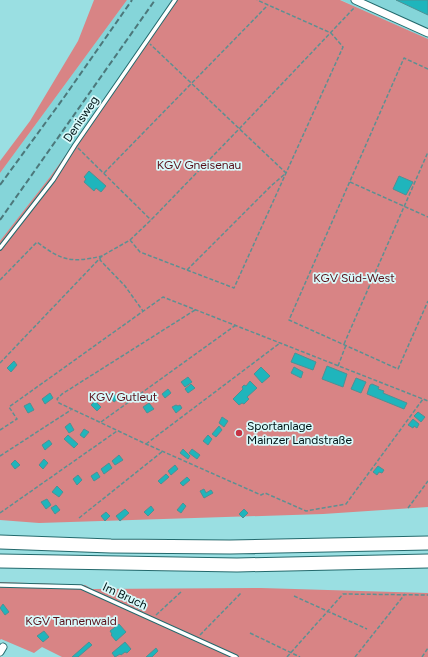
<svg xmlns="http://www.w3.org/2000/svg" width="428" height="657" viewBox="0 0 428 657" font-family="Figtree,sans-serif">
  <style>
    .built { fill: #85d5d9 }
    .green { fill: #d88485 }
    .building { fill: #1fb5bc; stroke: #4e9194 }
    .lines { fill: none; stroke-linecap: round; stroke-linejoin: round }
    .lane-casing { stroke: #23696c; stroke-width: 5.5 }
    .street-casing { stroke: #23696c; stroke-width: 9 }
    .highway-casing { stroke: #23696c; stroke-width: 15 }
    .path { stroke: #5d9092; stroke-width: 1.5; stroke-dasharray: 4 2; stroke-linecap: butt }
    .lane { stroke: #fff; stroke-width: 3.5 }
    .street { stroke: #fff; stroke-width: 7 }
    .highway { stroke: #fff; stroke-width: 13 }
    .rail { stroke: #4c787b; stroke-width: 2; stroke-dasharray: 6 3; stroke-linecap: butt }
    .poi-dot { fill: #c53444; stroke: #d8f9fa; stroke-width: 1.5 }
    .labels { text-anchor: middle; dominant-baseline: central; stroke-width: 3.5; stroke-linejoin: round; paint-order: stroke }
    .street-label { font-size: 12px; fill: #001517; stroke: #d8f9fa }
    .park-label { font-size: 12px; fill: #591019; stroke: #d8f9fa }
    .poi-label { font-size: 12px; fill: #001517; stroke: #d8f9fa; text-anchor: start }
  </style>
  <rect width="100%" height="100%" fill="#9adfe2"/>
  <!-- built -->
  <path class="built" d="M127,0H177L50,177L0,241V173Z
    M341,0H428V39L388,21Z"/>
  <!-- green -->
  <path class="green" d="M94,0H127L0,173V161L30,121L78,41Z
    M177,0H340L428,39V507L323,514L39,523L0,520V241L50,177Z
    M0,582L85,585L92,589L261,588L428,593V657H62L42,647L34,653L1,639L0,640Z"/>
  <!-- building -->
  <path class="building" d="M396,0H428V15Z
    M89,171L106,186L101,192L96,188L94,191L84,182L86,179L84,177Z
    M399,176L413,182L406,195L393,189Z
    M295,353L316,362L313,370L291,362Z
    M14,361L17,365L11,372L7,368Z
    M327,366L347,374L343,387L322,379Z
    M261,367L270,376L262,383L254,374Z
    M294,367L303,372L301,378L291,373Z
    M188,377L192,382L185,387L181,382Z
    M356,378L366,382L361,393L351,389Z
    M250,381L257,388L247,397L249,399L244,404L242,403L239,405L233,399L243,389L242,387L244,385L246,386Z
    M191,384L195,388L188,393L185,389Z
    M372,384L379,387L378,389L384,391L383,393L407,403L404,409L367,394L370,385Z
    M168,389L171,393L165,398L162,394Z
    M113,392L118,399L114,402L108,395Z
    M50,393L53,398L45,404L42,399Z
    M95,401L101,407L97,411L91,405Z
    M30,403L34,410L28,413L24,406Z
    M149,403L154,409L147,413L143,407Z
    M176,405L178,406L180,405L182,408L176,413L172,407Z
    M418,412L425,417L421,422L414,416Z
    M222,417L228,421L224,427L219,423Z
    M413,419L419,424L417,428L414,426L413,428L408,425Z
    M70,423L74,430L69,433L65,427Z
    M219,426L222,430L216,437L212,434Z
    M84,429L89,432L84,438L80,435Z
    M68,435L78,444L74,448L64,439Z
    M208,435L212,439L208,445L203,441Z
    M49,440L52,444L45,450L42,445Z
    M183,449L190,456L188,459L180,453Z
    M192,449L200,455L197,459L189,453Z
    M119,455L123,460L115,465L112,461Z
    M44,459L48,463L43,469L39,465Z
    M15,460L20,465L15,469L11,464Z
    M109,463L112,468L104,474L101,469Z
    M175,465L178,469L171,475L168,471Z
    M378,466L384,470L382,473L379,472L377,475L373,472Z
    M97,472L100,477L94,481L91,476Z
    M166,474L169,477L161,484L158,481Z
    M78,475L82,480L77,485L73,479Z
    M187,477L190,480L183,486L180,483Z
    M57,486L63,492L59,497L52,492Z
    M204,489L206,493L211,490L213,493L204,498L200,491Z
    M47,499L51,505L46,509L41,502Z
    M183,503L186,506L181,513L177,510Z
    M56,505L60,510L55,514L51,508Z
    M151,506L154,510L148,516L144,512Z
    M125,509L129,513L120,521L116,516Z
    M244,509L248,513L243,518L239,514Z
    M106,512L110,516L105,521L101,516Z
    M143,599L147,604L140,610L136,605Z
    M3,604L9,612L5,615L0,608Z
    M119,624L126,632L116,641L111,635L112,634L110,631Z
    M44,631L49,637L43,642L37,636Z
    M89,642L92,645L78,657H72Z
    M125,642L131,649L127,653L125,652L121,655L120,654L115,657L112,653Z
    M156,648L158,651L152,657H146Z"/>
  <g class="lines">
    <!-- lane casing -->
    <g class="lane-casing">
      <path id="lane" d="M0,248L53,180L75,145L175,0
        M0,585L81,587L236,657"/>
    </g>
    <!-- street casing -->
    <g class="street-casing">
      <path id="street" d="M355,0L428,33
        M0,652L3,647"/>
    </g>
    <!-- highway casing -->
    <g class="highway-casing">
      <path id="highway" d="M0,542L111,546L230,547L428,543
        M0,561L237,565L428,561"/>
    </g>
    <!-- path -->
    <path class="path" d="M428,69L404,58L289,320L398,369L428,301
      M78,148L151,220
      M104,173L268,5
      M350,182L428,217
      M130,240L140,252L187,270L271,186L286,173L150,44
      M187,270L234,288L343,47L331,33L257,0
      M0,280L37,242C62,261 71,263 102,256L100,260L125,286L143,311
      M195,310L62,394L57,399L59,403L146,444L261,495L265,493L306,511L346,504L423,399
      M344,344L428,152
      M0,363L102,256L130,240L151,220L239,129L354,8
      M338,366L346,345
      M101,422L236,325
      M0,430L17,419L9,407L163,297L428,401
      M146,444L280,343
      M0,456L71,410
      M408,508L428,481
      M0,513L117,431
      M79,518L163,451
      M294,596L367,629
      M156,615L182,591
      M250,633L300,657
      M200,635L241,593
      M287,657L343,594L428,595
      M355,657L405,594
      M422,657L428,648"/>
    <!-- lane -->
    <use href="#lane" class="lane"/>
    <!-- street -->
    <use href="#street" class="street"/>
    <!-- highway -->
    <use href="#highway" class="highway"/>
    <!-- rail -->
    <path class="rail" d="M0,185L65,96L132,0
      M0,220L155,0"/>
  </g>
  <!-- markers -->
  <circle class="poi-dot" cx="239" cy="433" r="4"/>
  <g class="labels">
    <!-- street labels -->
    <g class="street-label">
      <text transform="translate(81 119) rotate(-56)">Denisweg</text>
      <text transform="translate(125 596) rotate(25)">Im Bruch</text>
    </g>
    <!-- park labels -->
    <g class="park-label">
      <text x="199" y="165">KGV Gneisenau</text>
      <text x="354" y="278">KGV Süd-West</text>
      <text x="123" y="397">KGV Gutleut</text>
      <text x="71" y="621">KGV Tannenwald</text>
    </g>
    <!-- poi labels -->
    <g class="poi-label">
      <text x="247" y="426">Sportanlage<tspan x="247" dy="14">Mainzer Landstraße</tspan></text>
    </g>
  </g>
</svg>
